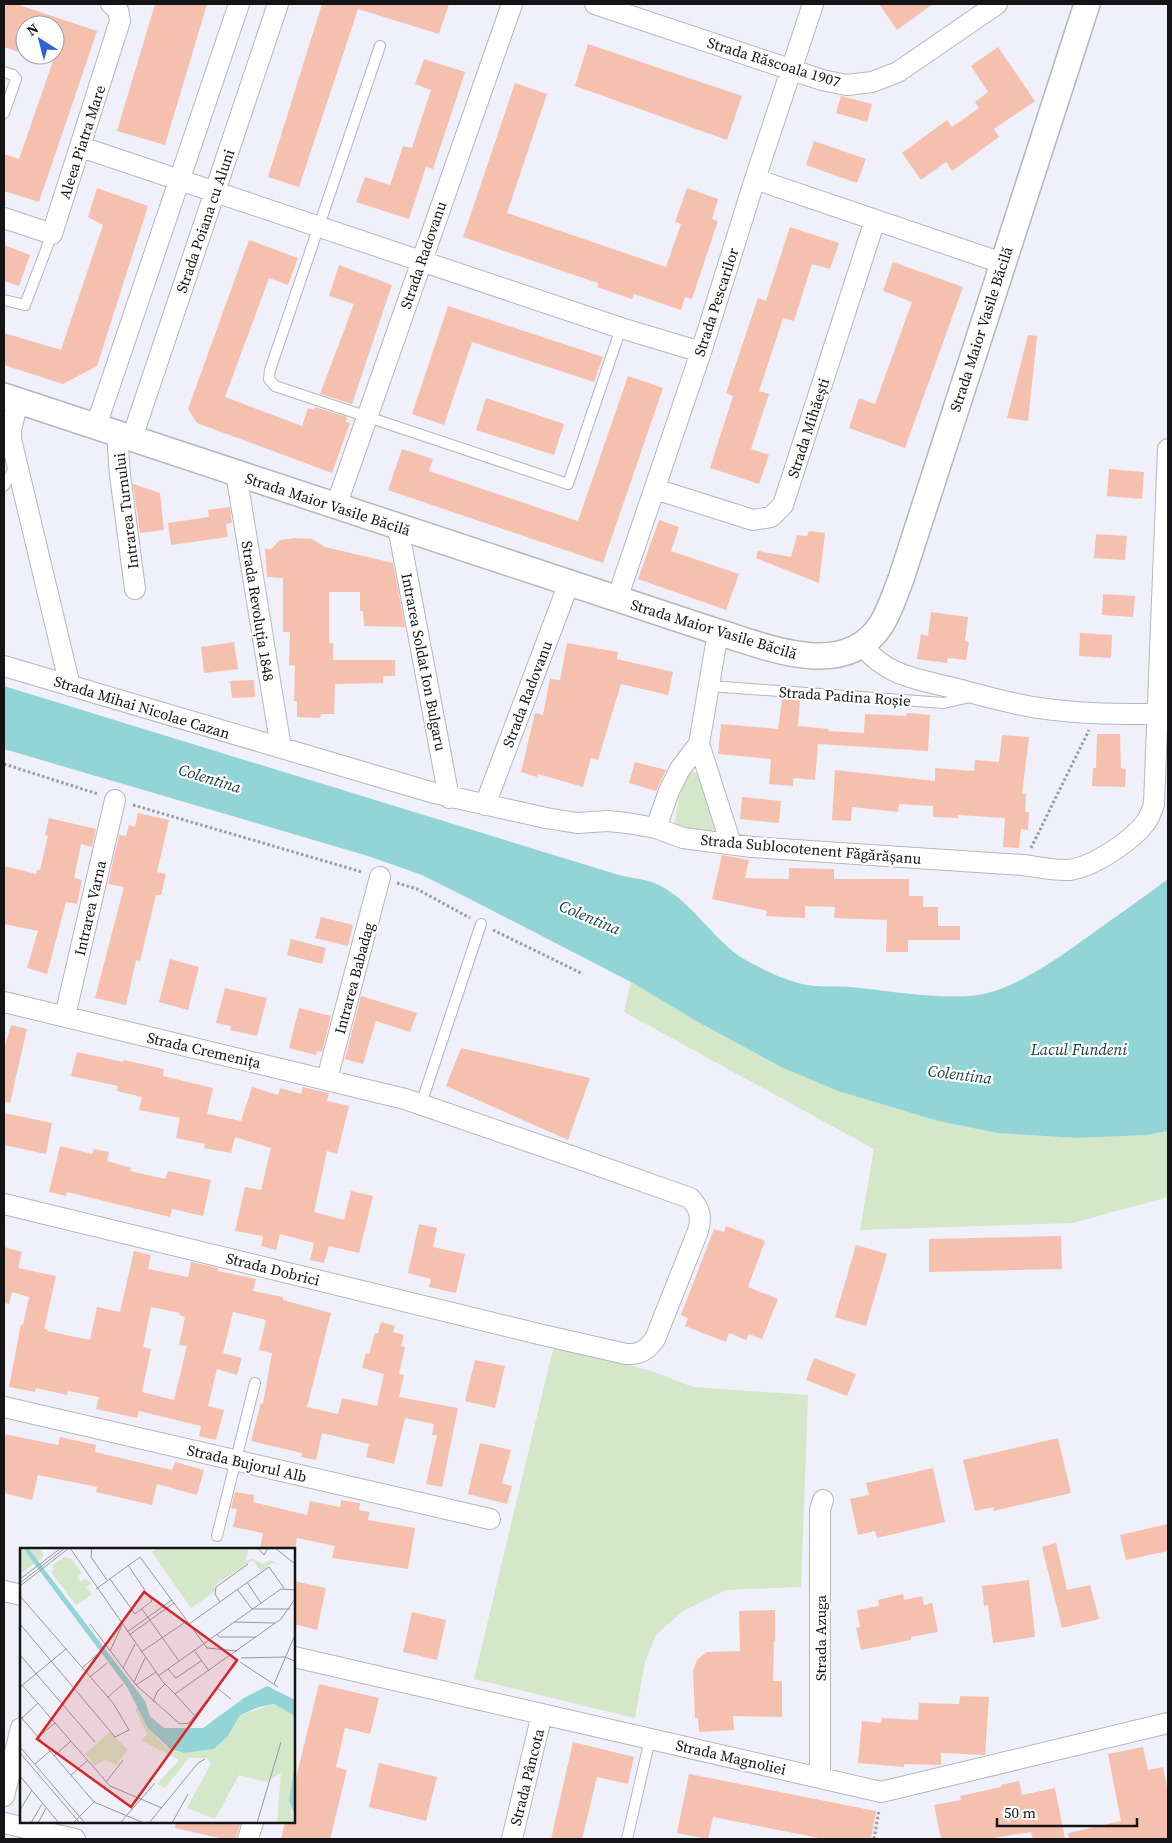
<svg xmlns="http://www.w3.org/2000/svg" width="1172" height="1843" viewBox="0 0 1172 1843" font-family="'Source Serif 4',serif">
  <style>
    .green { fill: #d4e7c8 }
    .water { fill: #93d5d7 }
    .building { fill: #f6c0af; fill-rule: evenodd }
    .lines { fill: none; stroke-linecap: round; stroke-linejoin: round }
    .service-casing { stroke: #b5b7bf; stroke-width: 12 }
    .minor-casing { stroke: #b5b7bf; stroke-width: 22 }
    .tertiary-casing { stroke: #b5b7bf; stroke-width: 28 }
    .path { stroke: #9b9ca2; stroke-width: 3; stroke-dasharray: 2.5 2.5; stroke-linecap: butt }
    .service { stroke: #fff; stroke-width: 10 }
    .minor { stroke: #fff; stroke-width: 20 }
    .tertiary { stroke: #fff; stroke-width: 25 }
    .labels { text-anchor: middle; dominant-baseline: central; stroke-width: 4.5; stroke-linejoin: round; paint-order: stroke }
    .street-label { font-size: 15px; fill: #141417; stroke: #fefefe }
    .water-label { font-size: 16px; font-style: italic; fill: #193a3b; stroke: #fefefe }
    .inset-road { fill: none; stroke: #97989f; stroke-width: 1 }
    .view { fill: #d62828; fill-opacity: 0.15; stroke: #d62828; stroke-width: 2.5 }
    .inset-edge { fill: none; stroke: #141417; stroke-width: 2.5 }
  </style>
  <rect width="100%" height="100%" fill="#eff0f9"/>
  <!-- green -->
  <path class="green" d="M694,771L698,776L715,827L714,830L711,831L676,828L674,826C677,812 680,776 694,771Z
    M631,982L698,1022L783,1068L838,1091L938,1121L997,1133L1077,1138L1147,1135L1168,1131V1197L1073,1223L860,1230L874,1149L624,1012Z
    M554,1345L654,1372L693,1387L808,1395L801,1587L726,1590L683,1611L656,1635L645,1662L635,1718L474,1679Z"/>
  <!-- water -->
  <path class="water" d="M4,686L619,875C631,878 647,879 659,885C695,903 715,945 751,963C768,972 787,981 807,985C824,988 842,985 860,988C895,992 933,998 969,996C1014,994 1070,949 1107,923C1128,908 1148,894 1168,879V1131L1147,1135L1077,1138L997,1133L938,1121L838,1091L783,1068L698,1022L631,982L468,898L422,875L368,856L4,749Z"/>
  <!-- building -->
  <path class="building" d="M4,4H16L97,31L39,202L4,191V154L19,159L55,55V25H25V33L19,52L4,47Z
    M155,4H207L165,145L117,131Z
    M322,4H449L439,34L358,9L299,187L268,177Z
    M879,4H933L897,30Z
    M588,44L742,96L727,140L575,86Z
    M998,47L1035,101L994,129L999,137L952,171L946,162L921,180L902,153L947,120L952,127L979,108L975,102L988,92L971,66Z
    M424,59L465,72L433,169L426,167L409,219L356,202L365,177L390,185L403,146L412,148L431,90L415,84Z
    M515,83L547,94L507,213L666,267L681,224L675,222L687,188L718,199L712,219L718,221L692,299L685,297L681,310L634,294L632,299L597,287L598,283L589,280L463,237Z
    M841,96L872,104L867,122L836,113Z
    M814,141L866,159L857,183L806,165Z
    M97,188L148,206L97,366L63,384L4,365V333L61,350L103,225L88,217Z
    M790,227L839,243L830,269L812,264L794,321L783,318L759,391L769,394L751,449L769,455L759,484L710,468L733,396L726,393L758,298L766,301Z
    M249,240L298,258L288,285L269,278L225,397L302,426L308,408L314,410L315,407L347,417L346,422L350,423L332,473L197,423L188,409Z
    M4,245L30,255L19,286L4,281Z
    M893,262L963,287L905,448L849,428L859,398L875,404L912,302L883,291Z
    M339,265L392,285L352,404L320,394L354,304L329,296Z
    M448,306L603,357L594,382L472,342L444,425L412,414Z
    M1028,335L1037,336L1028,421L1007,418Z
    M628,376L663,388L603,563L388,490L402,449L433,459L429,471L578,521Z
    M486,398L564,424L554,455L476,430Z
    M1109,469L1144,472L1142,499L1107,496Z
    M133,484L160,493L164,530L140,533Z
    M230,507L232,523L226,524L228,537L171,545L168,523L209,517L208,510Z
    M659,520L679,527L671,551L739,574L726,610L638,579Z
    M809,531L825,533L819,583L756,558L758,551L791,557L797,535L807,536Z
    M1096,534L1127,536L1125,560L1094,558Z
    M296,538L312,539L325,547L393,563L405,627L364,626L363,611H360V592H329V643H333V660H395V676H383V683L335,684L334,714H321L320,718L297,717V701H294L295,666L289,665L290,632H283V578L267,577L265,549H271L280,540Z
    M1103,594L1135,596L1133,617L1102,615Z
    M931,612L968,617L965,641L969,642L966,660L948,658L947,663L917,659L921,634L928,636Z
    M1080,633L1112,635L1111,658L1079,656Z
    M234,642L238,669L204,673L201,647Z
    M567,643L618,652L617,659L673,672L668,695L621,684L598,760L591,758L583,787L538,774L537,777L521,772L535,713L543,715L550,679L560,680Z
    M254,680L255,697L232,698L230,681Z
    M782,699L800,700L798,726L829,729L828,731L864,733L865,714L906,716L907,713L930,715L928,751L818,744L815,780L793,778V786L769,784L771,759L718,754L721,724L778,729Z
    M1097,734H1120L1121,768L1126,769L1125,787L1092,786L1093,768H1096Z
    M1002,735L1029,737L1022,794H1026L1025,812H1029L1028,830L1021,829L1019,848L1003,847L1005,818L958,815V818L933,817V806L899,804L898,812L852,807L851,821L832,820L835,770L935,781V768L974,771L975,760L999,762Z
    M635,762L666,770L656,791L629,783Z
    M742,797L781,801L779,823L740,819Z
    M138,813L169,820L157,872L166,874L161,895H156L140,961L136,960L126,1005L95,998L124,887L108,884L119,835L126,836L129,825L135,827Z
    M49,818L96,829L92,847L81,844L74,878L82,880L77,904L66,902L47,974L27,968L38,931L4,924V866L36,874L37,870H40L48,836L45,835Z
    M722,855L749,860L745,878L789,879V868L834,869V879H909V896H923V907H938V926H960V940H908V952H886L887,920L834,918L835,907L805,906V918L766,916L767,911L712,899Z
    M321,917L353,925L348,946L315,938Z
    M291,939L326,948L322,964L287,955Z
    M170,959L199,967L188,1010L159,1002Z
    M225,988L267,998L257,1036L230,1030L231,1026L216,1023Z
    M361,996L417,1013L410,1032L376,1021L363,1064L345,1059Z
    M299,1008L331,1016L322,1052L317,1051L316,1055L289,1048Z
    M11,1025L27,1029L10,1103L4,1102V1049Z
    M461,1048L590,1078L568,1140L446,1086Z
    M77,1052L123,1062L124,1060L164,1069L163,1076L213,1088L207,1114L241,1121L252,1087L278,1095L280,1088L301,1094L303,1087L329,1093L327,1101L349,1106L337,1154L327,1151L314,1212L344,1220L351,1191L373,1196L359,1253L329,1246L324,1263L310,1260L314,1243L280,1234L276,1250L261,1246L263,1236L235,1231L245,1187L261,1190L271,1148L235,1137L231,1153L204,1148L205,1144L176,1138L180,1118L139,1110L142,1097L117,1091L118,1086L71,1076Z
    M4,1113L52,1123L46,1154L4,1145Z
    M60,1146L92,1154L94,1149L109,1152L107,1161L131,1168L130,1171L165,1179L168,1171L211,1180L203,1216L172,1209L170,1217L67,1192L66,1196L49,1192Z
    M419,1224L437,1228L433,1247L465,1254L456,1293L429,1287L431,1279L408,1273Z
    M726,1226L765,1241L748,1287L778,1299L762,1339L749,1334L746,1340L729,1333L726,1342L685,1326L688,1318L681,1315L714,1229L724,1232Z
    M1061,1236L1062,1269L929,1272V1239Z
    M856,1245L887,1254L866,1326L835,1317Z
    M4,1247L22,1252L18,1268L56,1276L44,1329H47V1331L90,1340L97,1307L120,1312L134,1251L151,1255L148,1269L188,1277L191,1262L218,1268V1271L256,1279L253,1291L283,1297V1300L331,1313L307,1407L338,1414L342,1398L377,1406L384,1374L362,1368L366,1353L369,1354L375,1333H378L381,1322L395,1326L393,1332L404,1335L401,1346L405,1347L399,1374L404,1375L399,1397L458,1408L442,1487L426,1484L437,1435H432L434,1424L405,1418L394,1464L366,1457L369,1444L322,1433L316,1460L301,1457L302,1453L251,1441L261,1403L263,1404L272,1353L259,1350L266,1320L233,1312L223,1353L242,1358L237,1375L217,1369L208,1406L224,1410L216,1440L199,1436L201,1426L139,1411L137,1418L96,1409L99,1397L68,1391L67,1395L36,1388L35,1392L9,1387L21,1324L23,1325L29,1297L12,1292L9,1304L4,1303ZM151,1307L180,1313L179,1315L185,1317L179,1345L187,1346L174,1400L142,1392L151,1349L143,1347Z
    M814,1358L856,1374L847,1396L806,1380Z
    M475,1360L505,1366L495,1408L465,1401Z
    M4,1434L58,1445L60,1437L96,1445L95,1452L172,1470L175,1462L204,1470L197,1495L157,1484L152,1505L96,1492L97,1487L38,1475L32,1500L4,1493Z
    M1058,1438L1071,1493L993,1511L994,1507L975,1511L963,1460Z
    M480,1443L511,1450L502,1483L512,1486L507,1504L468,1494Z
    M933,1468L945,1522L877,1538L875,1531L858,1535L850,1499L869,1495L866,1483Z
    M235,1492L254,1495L253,1502L307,1515L310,1501L340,1507L341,1500L360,1503L359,1510L370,1512L368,1520L415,1528L408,1569L332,1558L335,1546L297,1538L295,1549H260L263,1533L233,1527L237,1509L231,1508Z
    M1168,1524V1551L1126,1560L1120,1535Z
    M1056,1543L1067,1590L1090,1585L1099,1619L1062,1628L1042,1547Z
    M1029,1580L1035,1637L993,1643L988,1605L984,1606L982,1586Z
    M294,1581L326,1588L317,1630L294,1624Z
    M903,1594L904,1600L922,1596L924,1605L932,1603L938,1632L911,1637V1640L861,1650L856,1628L860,1627L857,1610L879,1606L878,1600Z
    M775,1610V1641H774L773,1681H782V1717L733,1716L734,1730L699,1732L698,1718H695L693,1671L697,1660L707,1652L740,1651L739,1611Z
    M412,1612L446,1620L437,1660L403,1652Z
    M319,1684L379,1698L370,1734L345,1728L336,1767L347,1770L330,1839H281L285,1822H294V1786Z
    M960,1696L989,1697L985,1755L941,1753V1765L904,1764V1767L858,1763L862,1721L881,1723L882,1718L918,1720L919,1703L959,1704Z
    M573,1742L634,1757L628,1784L597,1777L582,1839H551Z
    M1143,1747L1148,1770L1163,1767L1168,1792V1839H1069L1068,1833L1121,1821L1108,1754Z
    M379,1763L437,1777L426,1821L369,1807Z
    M689,1774L876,1811L871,1839H824L713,1817L708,1839L677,1833Z
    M1019,1781L1022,1795L1055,1788L1065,1839H1033L1031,1832L987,1839H941L934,1805L961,1800L960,1796L1001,1787V1785Z
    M176,1822H241L236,1839H224L175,1828Z"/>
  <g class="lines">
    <!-- service casing -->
    <g class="service-casing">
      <path id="service" d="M380,46L270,370L269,379L275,386L568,484L621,328
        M4,72L13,75L16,79L4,113
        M4,300L25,305L52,234
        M4,486L16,465
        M710,686L944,703L970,697
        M421,1104L481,924
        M217,1536L255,1383
        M627,1839L650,1739"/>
    </g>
    <!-- minor casing -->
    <g class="minor-casing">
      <path id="minor" d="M595,4L822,80L847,85L872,82L898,72L997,4
        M81,147L621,328L701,352
        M755,179L1002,263
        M4,218L52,234L120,21L118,10L111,4
        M18,401L11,430V439L70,686
        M96,426L239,4
        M117,434L120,475L135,589
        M132,438L278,4
        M236,473L281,748
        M655,489L753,520L771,517L783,505L875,220
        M336,506L512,4
        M398,527L449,798
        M617,599L701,352L755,179L813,4
        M718,632L699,744L731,844
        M862,645C886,676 917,679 953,688C981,695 1010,704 1039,708C1078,714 1117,714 1157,714
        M4,666L434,793L546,818L577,823L608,821L627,823L656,828L683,838L752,847L1023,865C1038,867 1054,871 1069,870C1093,867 1132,841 1146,822C1150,817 1152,810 1154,804L1168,449
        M485,805L569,583
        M656,828L669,791L680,769L699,744
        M4,1002L405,1099L571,1156L690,1198C700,1209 702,1216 698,1231L655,1339C647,1350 640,1355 626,1354L543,1335L4,1204
        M65,1016L115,800
        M327,1079L380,877
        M4,1407L490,1519
        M4,1591L21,1595
        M294,1657L881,1792L1168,1723
        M820,1777V1510L823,1500
        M4,1796L21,1728
        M4,1823L75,1839
        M248,1839L253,1822
        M512,1839L542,1714"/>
    </g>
    <!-- tertiary casing -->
    <g class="tertiary-casing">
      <path id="tertiary" d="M4,396L718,632C767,647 845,681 881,625C890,611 895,594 901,579L1087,4"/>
    </g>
    <!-- path -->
    <path class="path" d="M4,764L98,794
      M133,805L362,872
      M1031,848L1089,730
      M397,883L417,889L470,918
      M493,930L583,974
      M874,1839L879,1810"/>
    <!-- service -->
    <use href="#service" class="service"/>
    <!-- minor -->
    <use href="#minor" class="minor"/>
    <!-- tertiary -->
    <use href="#tertiary" class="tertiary"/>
  </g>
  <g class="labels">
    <!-- street labels -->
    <g class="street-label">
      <text transform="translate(774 62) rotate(17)">Strada Răscoala 1907</text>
      <text transform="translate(82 142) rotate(-72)">Aleea Piatra Mare</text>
      <text transform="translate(205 221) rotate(-71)">Strada Poiana cu Aluni</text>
      <text transform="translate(423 255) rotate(-71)">Strada Radovanu</text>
      <text transform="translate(716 302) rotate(-72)">Strada Pescarilor</text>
      <text transform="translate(981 329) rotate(-72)">Strada Maior Vasile Băcilă</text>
      <text transform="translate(808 428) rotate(-72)">Strada Mihăești</text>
      <text transform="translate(328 504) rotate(18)">Strada Maior Vasile Băcilă</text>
      <text transform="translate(126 511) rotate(-97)">Intrarea Turnului</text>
      <text transform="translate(258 611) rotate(81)">Strada Revoluția 1848</text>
      <text transform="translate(714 629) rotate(17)">Strada Maior Vasile Băcilă</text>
      <text transform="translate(424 662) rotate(79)">Intrarea Soldat Ion Bulgaru</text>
      <text transform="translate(527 694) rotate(-69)">Strada Radovanu</text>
      <text transform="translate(845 696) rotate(4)">Strada Padina Roșie</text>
      <text transform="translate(142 707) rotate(17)">Strada Mihai Nicolae Cazan</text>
      <text transform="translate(811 849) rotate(5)">Strada Sublocotenent Făgărășanu</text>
      <text transform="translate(90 908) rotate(-77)">Intrarea Varna</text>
      <text transform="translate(354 978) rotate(-75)">Intrarea Babadag</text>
      <text transform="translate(204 1050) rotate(13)">Strada Cremenița</text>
      <text transform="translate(273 1269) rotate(14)">Strada Dobrici</text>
      <text transform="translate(247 1463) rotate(13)">Strada Bujorul Alb</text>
      <text transform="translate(820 1638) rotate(-90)">Strada Azuga</text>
      <text transform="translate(731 1757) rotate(13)">Strada Magnoliei</text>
      <text transform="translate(527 1777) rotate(-76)">Strada Pâncota</text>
    </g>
    <!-- water labels -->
    <g class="water-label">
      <text transform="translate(210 778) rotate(17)">Colentina</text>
      <text transform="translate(590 917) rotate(23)">Colentina</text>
      <text x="1079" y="1049">Lacul Fundeni</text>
      <text transform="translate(960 1074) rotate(7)">Colentina</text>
    </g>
  </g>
  <!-- overview -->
  <g transform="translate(20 1548)">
    <rect width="275" height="275" fill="#eff0f9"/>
    <path d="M19,0L24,8L0,26V1ZM138,0H229L225,14L232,10L242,16L251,12L258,16L252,15L241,24L233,12L196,36L194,44L171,60L132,4ZM44,9L51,10L62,25L57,29L61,34L66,30L71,36L66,39L72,46L56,57L31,24L34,21L32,17ZM254,156L275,168V214L269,254L275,275H257L261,225L246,234L219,227L195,271L167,260L191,216L187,210H169L145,240L137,236L159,212L121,192L127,186L115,161L117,159L138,192L152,203L164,205L194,201L208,188L220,167ZM90,184L108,202L96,217L85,212L75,218L65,206Z" fill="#d4e7c8"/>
    <path d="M8,0L125,153L130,168L144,180H183L224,150L247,138L275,152V168L254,156L239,159L220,167L208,188L194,201L164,205L150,201L128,180L107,139L13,14L5,2ZM275,214V268L269,253Z" fill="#93d5d7"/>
    <path class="inset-road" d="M50,0L143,134L155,146M72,0L71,9L87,32M238,0L244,7L248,0M255,0L275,16M0,31L41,0M90,31L115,66L132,53L108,17M227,34L241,55M0,35L45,0M0,38L49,0M76,41L120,9L187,100L217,103M217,41L232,61H270M0,48L93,155L109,182L95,189L0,76M200,54L195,46L196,39L228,16M122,61L159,113M214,74L255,75M70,76L116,137L160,176L169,175L218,113M169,76L249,19L264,40M107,84L152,52M197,86L199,89H236M109,87L154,55M174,102L189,123M90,103L102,77M121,104L167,73M0,107L75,194M221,110L265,109L275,113M220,114L258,139M62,120L79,105M103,120L115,96M148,121L156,130L181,113M138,128L261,41L275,42M70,129L87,115M114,134L125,110M254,136L275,87M2,137L90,238L142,260M116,137L136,124M0,139L46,101M197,140L211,151M155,146L261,71L275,51M155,146L175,168M88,149L103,136M133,154L137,144L145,136M0,168L74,254L124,275M2,170L18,155M18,189L35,175M0,199L65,275M0,205L60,275M34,208L51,193M15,216L30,203M51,227L68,212M0,228L39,275M86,234L103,212M0,262L12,242M11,275L22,256M18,275L26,260M53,275L74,254M100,275L135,235M129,275L178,215L185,211M152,275L168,246M237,275L261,194"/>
    <path class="view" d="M124,44L217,112L111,259L17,191Z"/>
    <rect width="275" height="275" class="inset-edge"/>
  </g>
  <!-- border -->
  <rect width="1172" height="1843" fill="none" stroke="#141417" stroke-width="10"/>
  <!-- north arrow -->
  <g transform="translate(40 40) rotate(324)"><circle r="24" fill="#fefefe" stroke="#a0a0a2"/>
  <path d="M0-4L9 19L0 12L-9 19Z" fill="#2c63d1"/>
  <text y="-8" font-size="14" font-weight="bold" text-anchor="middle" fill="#141417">N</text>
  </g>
  <!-- scale -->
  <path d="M997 1818v8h140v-8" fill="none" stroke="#141417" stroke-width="2.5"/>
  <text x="1004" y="1818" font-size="15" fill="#141417" stroke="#fefefe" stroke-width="4" paint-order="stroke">50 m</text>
</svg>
